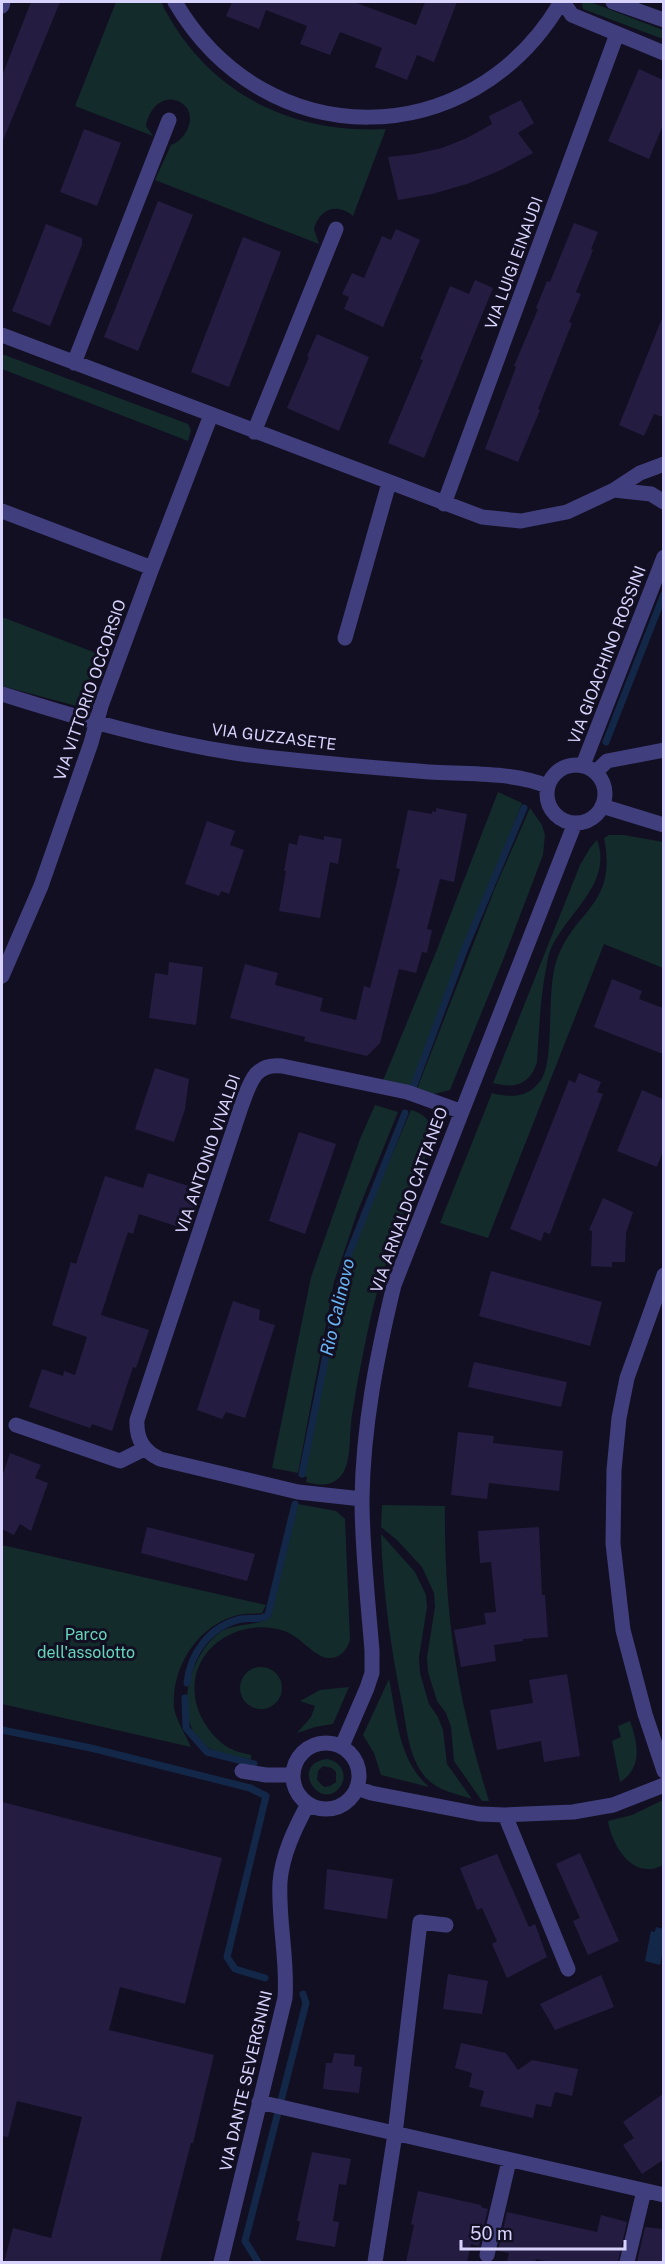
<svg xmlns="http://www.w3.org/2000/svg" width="665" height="2264" viewBox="0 0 665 2264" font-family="'Public Sans',sans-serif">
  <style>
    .green { fill: #132b2a; fill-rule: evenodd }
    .water { fill: #132848 }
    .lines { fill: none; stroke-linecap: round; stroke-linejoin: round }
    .stream { stroke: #132848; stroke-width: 7 }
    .building { fill: #241d41 }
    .minor { stroke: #403e7d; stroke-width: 15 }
    .labels { text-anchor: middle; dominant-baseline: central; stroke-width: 6; stroke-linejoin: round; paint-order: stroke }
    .street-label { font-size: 16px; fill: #d8d3fc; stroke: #120f22 }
    .park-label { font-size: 16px; fill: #65d6b9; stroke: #120f22 }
    .water-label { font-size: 18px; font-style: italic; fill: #69b4f4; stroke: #120f22 }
  </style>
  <rect width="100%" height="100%" fill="#120f22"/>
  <!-- green -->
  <path class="green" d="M116,2H161C205,91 288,134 386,129L353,216C337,202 319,209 314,229L319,244L155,180L171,145C188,139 200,111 178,101C161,94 148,111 146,126L153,136L75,106Z
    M583,2H590L663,30V39L583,9L582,4Z
    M2,354L188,424L191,430L188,441L2,369Z
    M2,617L104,656L84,708L2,686Z
    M498,792L522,803L410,1088L382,1083L436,952Z
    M530,808L542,825L545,835L543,855L503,960L450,1090L434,1094L417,1089L495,888Z
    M609,835H624L663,842V968L604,944L488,1238L440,1223L492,1093C510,1098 529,1098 541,1080C555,1059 546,994 556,962C573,909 618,907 604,838Z
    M597,840C614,884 564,915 550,951C547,958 547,967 545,974C540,1003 539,1032 537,1062C530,1085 514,1089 493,1083L580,865L590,848Z
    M375,1105L398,1112L357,1213L334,1282L298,1473L272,1468L311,1277L360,1139Z
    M411,1110C427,1114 435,1126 431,1142C410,1199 385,1256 371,1316C364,1348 357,1382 352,1415C349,1432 352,1458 343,1473C334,1487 320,1486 306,1482L307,1477L303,1476L348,1265L366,1216Z
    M298,1504L336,1511L345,1519L350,1640C347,1650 340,1659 328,1658C312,1656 299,1634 281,1630C239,1618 189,1648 195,1696C197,1716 212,1738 229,1748C236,1752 244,1753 251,1755V1759C236,1756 215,1755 203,1744C172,1716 190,1655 219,1633C234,1622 260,1627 271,1616Z
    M382,1505L445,1506C444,1614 457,1698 489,1801H482L454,1761L451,1727L446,1713L437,1701L428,1672L427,1657L435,1607L434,1593L422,1567L397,1540L381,1527Z
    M381,1534L415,1572L426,1595L427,1607L419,1657L420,1673L429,1704L438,1717L443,1730L447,1764L472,1799C454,1793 434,1790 423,1774C409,1755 407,1731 403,1708C391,1651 383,1593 381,1534Z
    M2,1545L266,1605L262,1613C254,1614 246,1613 238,1615C198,1625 171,1667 174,1708C176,1720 186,1736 191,1747L2,1704Z
    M240 1688a21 21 0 1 1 42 0a21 21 0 1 1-42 0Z
    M389,1679C397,1717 398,1760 429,1787L381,1775L374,1753L363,1735Z
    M349,1687L333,1724L315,1727L297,1733L311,1717L315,1706L300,1701L320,1690Z
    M630,1721C638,1743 643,1768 620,1782L612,1741L621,1737L618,1726Z
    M327,1759C340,1761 349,1774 340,1787C321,1813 288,1764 327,1759ZM323,1766L332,1768L336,1772V1782L330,1786L324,1787L317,1780L318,1771Z
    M663,1800V1865C634,1881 612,1847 608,1821L632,1815Z"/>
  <!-- water -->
  <path class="water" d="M656,1927L663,1929V1950L660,1965L645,1961L651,1931L655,1932Z"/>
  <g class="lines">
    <!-- stream -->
    <path class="stream" d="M606,742L664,594
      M413,1088L465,948L524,808
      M302,1474L344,1266L405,1113
      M187,1683C190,1653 210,1626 241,1619C250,1617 260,1621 268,1615L295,1504
      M185,1698L186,1728L207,1752L254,1764
      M2,1730L91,1748L250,1788L266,1796L227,1957L235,1969L265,1978
      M258,2262L245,2241L306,2003L303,1994"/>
  </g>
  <!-- building -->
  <path class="building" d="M31,2H60L2,143V76Z
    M232,2H354L416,25L425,2H457L434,62L417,55L407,80L375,67L382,48L340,32L330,55L300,44L307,26L266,10L259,29L226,16Z
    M639,69L663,80V125L649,159L608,141Z
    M521,100L534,123L518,133L533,153L501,170L467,184L432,194L398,200L388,157L415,154L442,148L467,138L492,124L489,116Z
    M84,129L121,143L97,206L60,192Z
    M158,201L193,215L138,351L104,337Z
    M574,223L598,232L591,249L593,250L576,292L581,294L569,322L572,323L538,409L540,410L518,462L485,449L516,367L514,366L538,309L536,308L547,281L550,282Z
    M46,224L82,238V245L50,326L12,311Z
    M396,229L420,240L383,327L344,309L349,297L342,294L352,273L364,278L382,236L391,240Z
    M243,237L281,252L229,387L191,372Z
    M475,280L493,288L424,458L388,443L423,360L420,359L450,286L469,294Z
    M663,316V417L654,414L644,436L619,425Z
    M317,334L369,357L339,431L287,408L309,357L307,356Z
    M436,808L467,814L454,882L440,879L427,929L432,930L427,953L422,952L416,973L399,969L380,1043L367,1056L304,1041L305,1037L230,1018L245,964L278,973L275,985L323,998L320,1011L356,1020L364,986L370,988L386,926L400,869L396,868L408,810L432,814V811L436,812Z
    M207,821L235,831L230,845L244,850L229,894L221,891L219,896L185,884Z
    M299,835L324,840V836L342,839L338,864L330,862L320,918L279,911L286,871H284L289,843L297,845Z
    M169,962L203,967L196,1025L149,1018L155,973L168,975Z
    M612,979L642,991L639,999L663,1008V1054L594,1027Z
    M155,1068L189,1079L185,1109L174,1142L135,1129Z
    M579,1073L601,1082L597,1092L603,1094L550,1234L544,1232L541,1241L510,1229L569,1080L575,1083Z
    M642,1090L663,1099V1151L657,1167L617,1151Z
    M299,1132L336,1144L305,1234L269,1221Z
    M148,1173L201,1190L188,1230L139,1214L133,1234L128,1232L123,1247L101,1315L149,1330L136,1368L133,1367L112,1431L92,1424L90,1428L29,1407L42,1369L63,1376L64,1371L75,1375L87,1337L52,1325L71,1262L76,1264L105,1176L143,1188Z
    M603,1198L633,1212L626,1233L625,1262H612V1267L591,1266L592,1231L589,1230Z
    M491,1271L602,1302L590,1346L479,1316Z
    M233,1301L260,1310L259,1320L275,1325L245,1418L226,1412L222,1419L197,1410Z
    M474,1362L567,1382L561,1407L468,1387Z
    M458,1432L494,1436L493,1443L563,1451L559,1491L489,1483L487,1499L451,1495Z
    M10,1453L41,1465L35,1478L48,1483L31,1531L20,1524L14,1535L2,1529V1477Z
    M147,1527L255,1554L247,1581L141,1553Z
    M539,1527L542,1595H545L548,1637L523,1639V1641L494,1645L496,1661L461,1667L454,1630L486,1624L484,1613L496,1612L491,1562L480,1563L478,1531Z
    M567,1674L580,1756L544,1762L541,1741L497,1750L490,1710L533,1703L529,1680Z
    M2,1802L222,1858L185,2004L120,1987L109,2030L214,2055L193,2143H191L160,2262H4L13,2228L51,2238L82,2117L17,2101L8,2137L2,2136Z
    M580,1853L619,1941L588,1955L573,1921L580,1918L556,1864Z
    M497,1854L529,1927L535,1924L547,1957L507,1978L492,1944L497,1941L482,1908L477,1910L460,1868Z
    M327,1869L393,1879L387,1919L324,1909Z
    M448,1974L488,1981L482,2014L443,2009Z
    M601,1975L614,2007L555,2030L540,2004Z
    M461,2043L506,2053L518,2070L532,2060L578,2069L572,2096L555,2092L551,2107L536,2104L533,2118L480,2106L484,2091L469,2087L472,2073L455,2068Z
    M334,2053L355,2055L354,2066L362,2067L359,2093L323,2089L326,2063H332Z
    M663,2094V2160L642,2174L623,2145L634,2138L623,2122Z
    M312,2152L351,2159L346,2185L339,2184L333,2221L339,2222L335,2247L296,2240L300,2221H297Z
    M418,2191L481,2205V2207L488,2209L479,2246L471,2244L467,2262H406L414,2225L411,2224Z
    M507,2212L597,2232L601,2215L627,2222L618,2262H551L536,2259L535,2262H507L509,2253L498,2251Z
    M645,2227L663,2229V2262H637Z"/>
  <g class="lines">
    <!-- minor -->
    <path class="minor" d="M175,2C265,156 471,155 561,2
      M563,2L572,15L664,53
      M613,2L664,20
      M2,6L3,2
      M2,335L482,517L521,521L567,512L614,490L640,473L664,464
      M74,363L169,120
      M254,432L336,229
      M614,490L651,494L664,502
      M444,504L617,34
      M2,511L152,568
      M345,638L389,483
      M2,694C78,718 156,741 235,753C299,762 365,767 430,772C466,774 514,772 547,786
      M547 794a29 29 0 1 1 58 0a29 29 0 1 1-58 0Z
      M583,765L664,557
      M596,772L607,761L664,750
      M602,806L664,825
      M2,976L41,886L91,743L101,706L152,568L211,415
      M664,1275L627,1378L619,1418L614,1470L613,1544L623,1630L645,1714L664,1771
      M16,1425L120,1461L144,1449
      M362,1499L298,1492L160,1459C143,1451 136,1439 137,1420L241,1107C250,1084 253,1063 282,1066L407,1092L460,1111
      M293 1776a33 33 0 1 1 66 0a33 33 0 1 1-66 0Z
      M342,1746L367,1688L372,1673V1651C368,1600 362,1549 362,1499C363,1426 377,1355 394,1285L575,823
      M242,1771L266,1775H293
      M357,1788L371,1793L479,1814L505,1815L573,1812L613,1805L664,1785
      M505,1815L568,1969
      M259,2102L664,2195
      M487,2255L509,2161
      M221,2262L285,1998C288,1960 278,1921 280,1882C282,1855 295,1828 308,1804
      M375,2262L395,2134L420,1922L446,1925
      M627,2262L644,2191"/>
  </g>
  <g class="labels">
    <!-- street labels -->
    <g class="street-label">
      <text transform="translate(514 263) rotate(-70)">VIA LUIGI EINAUDI</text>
      <text transform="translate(607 655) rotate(-69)">VIA GIOACHINO ROSSINI</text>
      <text transform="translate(90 690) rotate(-71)">VIA VITTORIO OCCORSIO</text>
      <text transform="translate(274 737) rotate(7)">VIA GUZZASETE</text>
      <text transform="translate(208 1154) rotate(-71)">VIA ANTONIO VIVALDI</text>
      <text transform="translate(409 1200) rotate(-70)">VIA ARNALDO CATTANEO</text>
      <text transform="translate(246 2081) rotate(-77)">VIA DANTE SEVERGNINI</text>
    </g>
    <!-- park labels -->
    <g class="park-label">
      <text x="86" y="1634">Parco<tspan x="86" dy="18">dell'assolotto</tspan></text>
    </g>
    <!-- water labels -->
    <g class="water-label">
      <text transform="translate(337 1307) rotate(-77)">Rio Calinovo</text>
    </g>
  </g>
  <!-- border -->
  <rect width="665" height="2264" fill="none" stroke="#d8d3fc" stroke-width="6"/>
  <!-- scale -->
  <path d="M461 2240v9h164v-9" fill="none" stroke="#d8d3fc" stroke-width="3"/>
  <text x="470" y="2240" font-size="18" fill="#d8d3fc" stroke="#120f22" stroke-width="4.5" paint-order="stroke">50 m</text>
</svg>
